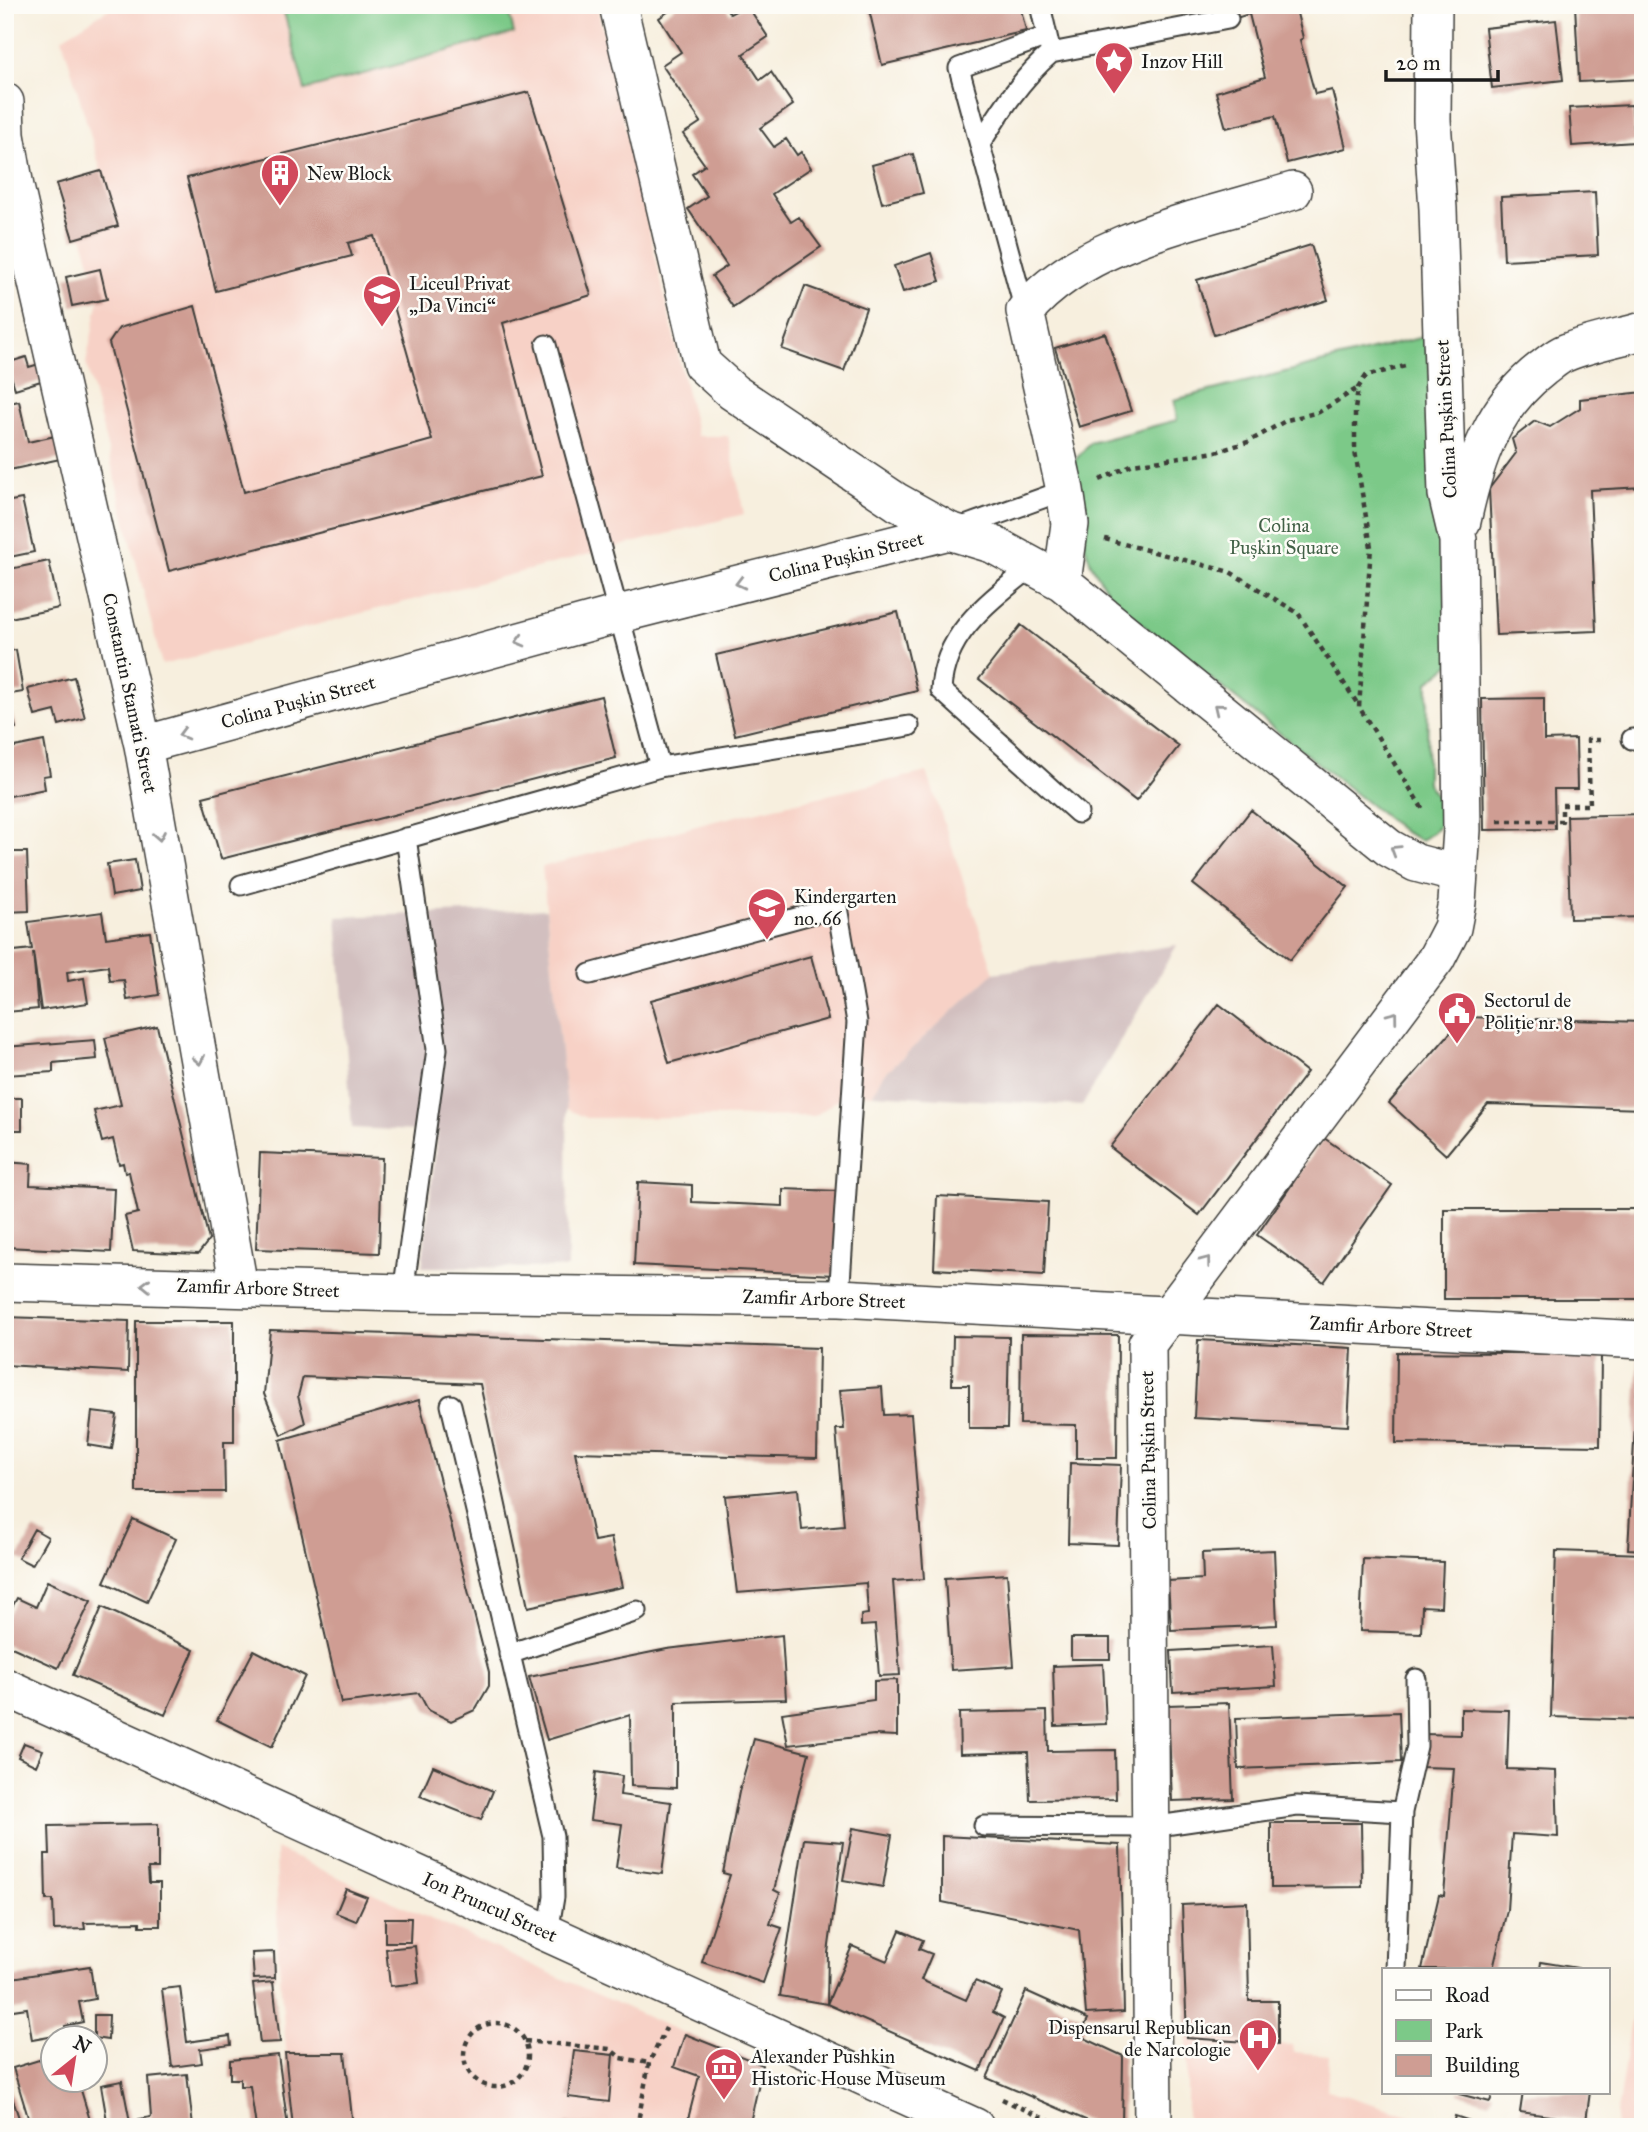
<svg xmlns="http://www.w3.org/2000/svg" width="1648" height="2132" viewBox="0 0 1648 2132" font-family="'IM FELL Great Primer',serif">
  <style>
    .built { fill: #f7d1c6 }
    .industrial { fill: #d2bfbf }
    .green { fill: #7cc988; stroke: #4c7252; stroke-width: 2 }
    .building { fill: #cf9d93 }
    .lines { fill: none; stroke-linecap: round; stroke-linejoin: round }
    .service-casing { stroke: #3d3c39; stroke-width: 23 }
    .minor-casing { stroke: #3d3c39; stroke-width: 40 }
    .path { stroke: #3d3c39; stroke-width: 4.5; stroke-dasharray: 5 5; stroke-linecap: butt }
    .service { stroke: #fff; stroke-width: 19 }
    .minor { stroke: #fff; stroke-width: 37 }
    .oneway { stroke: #999 }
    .labels { text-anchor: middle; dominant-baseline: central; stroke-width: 5; stroke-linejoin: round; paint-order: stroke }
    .poi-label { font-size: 19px; fill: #1c1c1c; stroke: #fdfcf7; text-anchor: start }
    .street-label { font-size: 19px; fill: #1c1c1c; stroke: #fdfcf7 }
    .park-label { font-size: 19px; fill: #426147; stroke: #fdfcf7 }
  </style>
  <rect width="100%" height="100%" fill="#fdfcf7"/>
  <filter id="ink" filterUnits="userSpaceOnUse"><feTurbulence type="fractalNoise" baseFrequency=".0143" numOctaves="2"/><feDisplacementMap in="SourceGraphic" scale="14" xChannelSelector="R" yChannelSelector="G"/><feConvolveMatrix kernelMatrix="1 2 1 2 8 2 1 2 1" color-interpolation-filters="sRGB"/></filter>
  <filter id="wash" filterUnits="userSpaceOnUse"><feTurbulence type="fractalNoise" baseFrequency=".00686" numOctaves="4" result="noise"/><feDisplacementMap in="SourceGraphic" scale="28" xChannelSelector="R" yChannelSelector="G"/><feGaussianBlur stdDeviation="1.57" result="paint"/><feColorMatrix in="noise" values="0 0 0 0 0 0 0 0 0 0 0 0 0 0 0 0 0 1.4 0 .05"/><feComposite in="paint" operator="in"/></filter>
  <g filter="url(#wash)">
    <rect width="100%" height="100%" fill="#f7efde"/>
    <!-- built -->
    <path class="built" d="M115,5H597L697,436H728L744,514L162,665L86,363L100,294L82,236L117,226L62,38Z
      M927,772L994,973L882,1076L873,1094L844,1095L815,1116L587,1118L567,1109L542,867L715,821Z
      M276,1849L667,2026L763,2065L749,2127H293L278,1954Z
      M1643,1940V2127H1615Z
      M1187,2038L1293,2045L1294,2052L1329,2055L1327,2090L1449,2127H1187Z"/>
    <!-- industrial -->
    <path class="industrial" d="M546,909L567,1109L568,1268L422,1267L438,1132L352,1128L337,917Z
      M1177,945L1082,1106L873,1094L882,1076L994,973Z"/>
    <!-- green -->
    <path class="green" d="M282,5H507L514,33L305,90Z
      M1427,336L1452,663L1428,682L1427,783L1445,808C1441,825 1436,833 1420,840L1404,832L1113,601L1091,564L1085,546L1075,460L1090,443L1177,420L1174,400Z"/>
    <g id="blocks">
      <!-- building -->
      <path class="building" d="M678,5H724L730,14L747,5L768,37L743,54L760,80L771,72L793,105L760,128L774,147L786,139L797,155L801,152L811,168L772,194L791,222L799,217L821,247L733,307L712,276L727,266L688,209L707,196L692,174L705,165L683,134L701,122L662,65L681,52L659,18Z
        M868,5H1020L1026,31L882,65Z
        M1233,5H1295L1303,38L1300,40L1315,94L1332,90L1346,148L1287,163L1275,116L1226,128L1216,92L1265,77L1249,14L1236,18Z
        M1575,5H1643V79L1579,82Z
        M1556,20L1563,80L1492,88L1485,28Z
        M529,92L591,295L503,323L542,476L169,571L109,343L119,328L195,306L244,492L432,440L374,236L348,243L352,256L216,291L187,178Z
        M1632,105L1635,142L1572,146L1569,108Z
        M913,154L923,193L882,203L872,165Z
        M101,171L118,226L73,239L56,184Z
        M1595,192L1598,255L1504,260L1501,197Z
        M1311,245L1328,300L1214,335L1197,280Z
        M931,253L940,281L903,292L894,266Z
        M100,269L107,299L72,306L66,277Z
        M805,286L866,308L844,371L782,349Z
        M1105,333L1131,411L1079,427L1055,348Z
        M26,357L29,367L39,364L44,380L15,389L7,363Z
        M1643,392V487L1590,490L1596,631L1496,635L1489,489L1516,453L1512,439L1535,421L1550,427L1580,408V399Z
        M19,401L28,442L55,436L60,459L5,471V404Z
        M22,499L34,552L5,558V502Z
        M49,561L59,608L5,619V570Z
        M898,612L917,691L735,735L716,655Z
        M1021,625L1179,746L1136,801L979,679Z
        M5,637L9,651L16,650L23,692L5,695Z
        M74,677L85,718L59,725L55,711L35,716L28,689Z
        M601,696L616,758L221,859L203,797Z
        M1544,698V740L1576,739L1577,789H1554L1555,829L1484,830L1482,699Z
        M11,710L16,728L5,730V712Z
        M44,741L50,775L43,776L45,789L5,797V749Z
        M1251,810L1348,887L1290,960L1193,884Z
        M1643,814V917L1570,919L1567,816Z
        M5,852H27L29,911L5,912Z
        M135,860L140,891L112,896L107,864Z
        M102,912L106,938L150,932L159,995L127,1000L124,980L110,981L108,966L67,972L68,981L84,978L88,1003L41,1010L33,952L38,1009L7,1012L5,952L32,949L28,922Z
        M811,956L828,1019L669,1063L651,1000Z
        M1219,1004L1307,1072L1199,1215L1110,1147Z
        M1464,1017L1643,1022V1109L1488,1104L1446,1155L1389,1103Z
        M157,1026L209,1240L198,1254L133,1251L125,1216L138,1213L129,1172L125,1173L123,1163L119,1164L113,1139L102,1142L94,1111L121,1105L105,1038Z
        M95,1040L97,1059L53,1063V1072L5,1075V1047Z
        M5,1098H22V1130H5Z
        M1324,1138L1392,1185L1324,1282L1257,1235Z
        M260,1153L382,1158L379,1253L256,1249Z
        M5,1162L31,1164L30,1185L114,1189L111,1252L5,1247Z
        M638,1182L692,1185V1202L783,1206V1189L838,1191L835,1275L634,1265Z
        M937,1196L1048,1202L1044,1275L934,1269Z
        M1444,1209H1643V1299H1444Z
        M5,1317L129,1321L128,1372L5,1365Z
        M136,1321H234V1442H224L225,1492H136Z
        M270,1330L819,1348L817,1458L575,1452L594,1541L611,1538L622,1587L528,1607L480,1384L303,1377L298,1396L305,1423L281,1435L264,1394Z
        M1021,1334L1118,1335L1117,1458H1076V1425L1020,1424Z
        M953,1336L1009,1337L1007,1428H969V1385H952Z
        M1198,1340L1352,1348L1348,1426L1194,1418Z
        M1397,1352L1601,1354L1600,1446L1396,1443Z
        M1639,1354H1643V1550L1628,1549Z
        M882,1387L884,1415L911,1414L924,1579L893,1581L900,1675L879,1676L875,1625L861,1626V1615L868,1614L866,1583L737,1593L725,1496L798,1489L802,1530L844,1526L836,1429H844L840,1390Z
        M419,1400L489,1672V1686L475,1710L451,1721L428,1710L419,1693L341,1703L280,1440Z
        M92,1412L117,1415L112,1449L88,1445Z
        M1070,1463L1121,1465L1118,1545L1068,1543Z
        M133,1519L176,1539L147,1602L104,1582Z
        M34,1529L48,1537L32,1565L18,1558Z
        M1274,1550L1277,1625L1171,1630L1168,1581L1203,1579L1202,1553Z
        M1556,1551L1643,1554V1720L1551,1717Z
        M1363,1559L1443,1562L1441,1607L1422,1606L1421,1633L1360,1631Z
        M1007,1574L1014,1666L951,1670L945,1578Z
        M47,1581L91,1601L58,1668L5,1644V1620L17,1598L36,1607Z
        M102,1607L194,1650L165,1715L73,1675Z
        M782,1635L786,1699L676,1702V1788L631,1786L630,1715L547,1740L529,1677L667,1649Z
        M1071,1638H1110V1659H1071Z
        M1273,1645L1276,1686L1173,1692L1171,1651Z
        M254,1650L305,1676L272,1747L217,1720Z
        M1103,1664L1106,1724L1055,1726L1053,1666Z
        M897,1680V1736L874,1735L788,1745L782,1713L874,1700V1681Z
        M1229,1703L1233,1799L1172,1801L1168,1705Z
        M1461,1709L1509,1710L1507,1769L1556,1771L1558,1837L1512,1834L1507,1910L1493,1969H1422L1439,1895L1444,1896L1454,1768L1423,1767V1734L1461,1735Z
        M1047,1711L1048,1751L1115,1750L1116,1799L1030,1800L1028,1752L960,1754L959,1713Z
        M1399,1712L1401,1762L1238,1769L1236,1718Z
        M754,1739L809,1753L774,1890L780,1893L770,1924L782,1928L763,1983L702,1962L730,1875L723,1873L739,1792Z
        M24,1743L43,1750L36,1766L18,1757Z
        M433,1766L493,1791L481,1820L420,1796Z
        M596,1772L622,1776L620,1795L671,1802L662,1874L616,1868L622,1824L590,1820Z
        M1271,1823H1361L1362,1887L1271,1888Z
        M158,1824V1868H148L149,1883H160V1926H140V1922L84,1923L85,1929L54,1930L53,1900H46L45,1854H50L49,1826Z
        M853,1828L892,1835L883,1887L843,1880Z
        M942,1836L1120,1845L1124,2012L1086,2014L1079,1930L942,1902Z
        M804,1839L843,1842L828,1953L827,2004L852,1946L887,1961L900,1930L923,1940L919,1949L932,1954L921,1980L966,2000L975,1981L1002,1992L993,2012L1004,2018L980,2071L827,2004L780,1996Z
        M346,1889L367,1897L356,1921L336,1913Z
        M1247,1902L1249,2001H1278V2044L1187,2038L1182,1905Z
        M385,1918H411L410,1942H385Z
        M415,1946L419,1983L390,1986L386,1949Z
        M274,1952L275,1978L254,1979L252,1953Z
        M1541,1962L1578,1968V1969H1540Z
        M90,1966L95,1999L79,2002L83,2022L65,2026L66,2034L32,2040L27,2008L6,2011L5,1979Z
        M273,1982L280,2042L260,2043L253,1984Z
        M180,1987L187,2042L230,2036L231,2045L200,2049L202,2063L172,2067L162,1989Z
        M1026,1991L1088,2019L1080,2036L1123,2056L1122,2127H1102L987,2078Z
        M94,2015H109L108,2040L94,2038Z
        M685,2034L763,2065L749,2127H686L699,2076L674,2067Z
        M574,2051L613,2055L609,2102L568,2097Z
        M285,2053H345L353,2127H293Z
        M278,2055L288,2127H256L250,2086H240V2079H230V2060Z
        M52,2056V2080H78L92,2127H31L13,2068Z
        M187,2074L193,2127H140L139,2119L151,2117L148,2078Z
        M6,2079L22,2127H5Z
        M122,2081L131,2127H108L101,2085Z
        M1459,2092H1493L1490,2102L1459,2094Z
        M1523,2092H1590L1586,2121L1520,2112Z
        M1455,2116L1485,2126V2127H1452Z
        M565,2123L599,2125V2127H565Z"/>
    </g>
  </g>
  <g filter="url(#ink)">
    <use href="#blocks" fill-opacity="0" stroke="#3d3c39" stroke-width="2"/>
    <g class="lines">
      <!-- service casing -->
      <g class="service-casing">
        <path id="service" d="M1040,5L1050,49
          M980,144C1001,110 1021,79 1051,53L1228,19
          M1025,311L959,68L1047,36
          M546,345L660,767
          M954,530L1065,490
          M1033,566C991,600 944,632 941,690L1078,813
          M1632,739H1643
          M241,885L660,767L909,726
          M590,974L837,907L857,1022L839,1298
          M403,1293L437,1049L406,838
          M451,1405L553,1836L554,1897L548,1933
          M509,1654L637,1611
          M984,1826L1151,1827L1297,1806L1402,1812
          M1396,1969L1402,1812L1417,1746L1416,1679"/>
      </g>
      <!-- minor casing -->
      <g class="minor-casing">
        <path id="minor" d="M618,5L702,364L733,392L897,502L949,531
          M5,102L6,135L15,187L143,745L239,1287
          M1462,521C1475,460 1492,407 1543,368C1550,363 1557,356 1565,353C1589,343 1617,338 1643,331
          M1062,582L1070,524L1065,490L1025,311C1085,239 1206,218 1293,191
          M143,745L619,614L949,531L992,544L1062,582L1389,848L1416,863L1458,874
          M5,1282L403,1293L839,1298L1643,1340
          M5,1687L975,2127
          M1153,2127L1147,1344L1436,959L1452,928L1457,902L1462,830L1458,540L1447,494L1438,209L1432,120L1433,5"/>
      </g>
      <!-- path -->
      <path class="path" d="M1405,366L1366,376L1358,388L1355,410V451L1371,547L1359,707L1424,811
        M1100,480L1133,464L1216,452L1248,442L1287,420L1319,412L1358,388
        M1105,539L1230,572L1298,613L1359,706
        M1498,821H1562V805H1590L1588,740H1605
        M464 2055a32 32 0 1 1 64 0a32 32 0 1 1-64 0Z
        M525,2041L610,2049L621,2058L649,2063
        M1002,2099L1062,2127
        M637,2127L649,2063L666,2028"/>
      <!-- service -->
      <use href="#service" class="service"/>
      <!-- minor -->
      <use href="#minor" class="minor"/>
    </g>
    <!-- one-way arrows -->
    <defs><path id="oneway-chevron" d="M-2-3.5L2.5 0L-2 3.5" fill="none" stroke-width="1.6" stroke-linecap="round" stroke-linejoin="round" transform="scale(1.75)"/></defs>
    <g class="oneway">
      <use href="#oneway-chevron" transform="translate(740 583) rotate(166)"/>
      <use href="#oneway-chevron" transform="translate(520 641) rotate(165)"/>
      <use href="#oneway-chevron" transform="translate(1218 708) rotate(-141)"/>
      <use href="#oneway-chevron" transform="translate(183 734) rotate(165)"/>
      <use href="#oneway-chevron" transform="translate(159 836) rotate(80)"/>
      <use href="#oneway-chevron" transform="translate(1395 850) rotate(-148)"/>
      <use href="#oneway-chevron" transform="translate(1393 1016) rotate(-53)"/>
      <use href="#oneway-chevron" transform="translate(199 1060) rotate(80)"/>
      <use href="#oneway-chevron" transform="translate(1206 1261) rotate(-53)"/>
      <use href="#oneway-chevron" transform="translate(146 1285) rotate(-179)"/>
    </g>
  </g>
  <!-- icons -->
  <defs>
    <g id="sight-pin" transform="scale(2.0125)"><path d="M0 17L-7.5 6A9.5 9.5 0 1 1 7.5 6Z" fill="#d1495b" stroke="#fdfcf7"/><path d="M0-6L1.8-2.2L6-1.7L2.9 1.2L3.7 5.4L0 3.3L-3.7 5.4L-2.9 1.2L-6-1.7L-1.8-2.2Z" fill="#fff"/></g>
    <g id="building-pin" transform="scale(2.0125)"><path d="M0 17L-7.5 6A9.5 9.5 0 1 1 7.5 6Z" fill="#d1495b" stroke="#fdfcf7"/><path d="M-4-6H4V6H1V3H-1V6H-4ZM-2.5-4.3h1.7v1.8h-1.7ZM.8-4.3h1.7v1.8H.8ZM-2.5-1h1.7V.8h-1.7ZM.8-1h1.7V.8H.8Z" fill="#fff"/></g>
    <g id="school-pin" transform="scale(2.0125)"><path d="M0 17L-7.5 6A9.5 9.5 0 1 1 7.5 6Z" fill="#d1495b" stroke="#fdfcf7"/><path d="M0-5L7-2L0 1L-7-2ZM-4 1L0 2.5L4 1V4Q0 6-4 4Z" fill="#fff"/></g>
    <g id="civic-pin" transform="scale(2.0125)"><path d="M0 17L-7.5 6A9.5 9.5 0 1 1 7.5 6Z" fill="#d1495b" stroke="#fdfcf7"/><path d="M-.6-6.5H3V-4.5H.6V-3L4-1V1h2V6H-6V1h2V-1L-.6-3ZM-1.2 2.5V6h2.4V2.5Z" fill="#fff"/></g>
    <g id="hospital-pin" transform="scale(2.0125)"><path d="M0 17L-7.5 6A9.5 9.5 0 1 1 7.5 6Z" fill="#d1495b" stroke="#fdfcf7"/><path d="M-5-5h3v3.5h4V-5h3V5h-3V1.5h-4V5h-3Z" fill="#fff"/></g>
    <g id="museum-pin" transform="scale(2.0125)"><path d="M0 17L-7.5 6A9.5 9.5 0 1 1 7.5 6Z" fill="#d1495b" stroke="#fdfcf7"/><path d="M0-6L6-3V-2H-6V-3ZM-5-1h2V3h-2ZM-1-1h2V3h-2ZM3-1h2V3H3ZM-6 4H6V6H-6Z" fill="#fff"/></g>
  </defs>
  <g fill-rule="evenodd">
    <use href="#sight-pin" x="1114" y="61"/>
    <use href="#building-pin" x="280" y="173"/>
    <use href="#school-pin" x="382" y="294"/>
    <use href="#school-pin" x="767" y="907"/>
    <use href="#civic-pin" x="1457" y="1011"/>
    <use href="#hospital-pin" x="1258" y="2038"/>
    <use href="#museum-pin" x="724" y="2067"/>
  </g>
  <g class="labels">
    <!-- poi labels -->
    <g class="poi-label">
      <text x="1141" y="61">Inzov Hill</text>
      <text x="307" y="173">New Block</text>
      <text x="409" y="283">Liceul Privat<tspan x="409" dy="22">„Da Vinci“</tspan></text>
      <text x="794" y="896">Kindergarten<tspan x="794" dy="22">no. 66</tspan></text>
      <text x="1484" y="1000">Sectorul de<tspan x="1484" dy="22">Poliție nr. 8</tspan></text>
      <text x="1231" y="2027" text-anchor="end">Dispensarul Republican<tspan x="1231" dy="22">de Narcologie</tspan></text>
      <text x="751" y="2056">Alexander Pushkin<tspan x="751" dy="22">Historic House Museum</tspan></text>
    </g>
    <!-- street labels -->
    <g class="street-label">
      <text transform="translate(1446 419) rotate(-93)">Colina Pușkin Street</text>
      <text transform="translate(846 557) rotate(-14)">Colina Pușkin Street</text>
      <text transform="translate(130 693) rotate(78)">Constantin Stamati Street</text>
      <text transform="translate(298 702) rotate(-15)">Colina Pușkin Street</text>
      <text transform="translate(258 1288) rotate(2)">Zamfir Arbore Street</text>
      <text transform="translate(824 1299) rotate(2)">Zamfir Arbore Street</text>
      <text transform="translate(1391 1327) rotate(3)">Zamfir Arbore Street</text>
      <text transform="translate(1148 1450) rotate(-91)">Colina Pușkin Street</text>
      <text transform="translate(490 1907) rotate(24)">Ion Pruncul Street</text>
    </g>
    <!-- park labels -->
    <g class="park-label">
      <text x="1284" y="525">Colina<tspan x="1284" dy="22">Pușkin Square</tspan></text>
    </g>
  </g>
  <!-- margin -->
  <rect width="1648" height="2132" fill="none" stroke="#fdfcf7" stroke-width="28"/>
  <!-- legend -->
  <rect x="1382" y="1968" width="228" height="126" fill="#fdfcf7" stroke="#a3a29f" stroke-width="2"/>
  <rect x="1396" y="1990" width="35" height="10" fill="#ffffff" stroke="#a3a29f" stroke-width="2"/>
  <text x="1445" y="2002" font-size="21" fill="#1c1c1c">Road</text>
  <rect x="1396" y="2020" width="35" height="21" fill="#7cc988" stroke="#a3a29f" stroke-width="2"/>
  <text x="1445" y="2038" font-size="21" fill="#1c1c1c">Park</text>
  <rect x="1396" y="2055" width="35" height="21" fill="#cf9d93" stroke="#a3a29f" stroke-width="2"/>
  <text x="1445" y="2072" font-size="21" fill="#1c1c1c">Building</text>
  <!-- north arrow -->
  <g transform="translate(74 2059) rotate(30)"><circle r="33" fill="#fdfcf7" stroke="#a3a29f" stroke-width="2"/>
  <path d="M0-5L12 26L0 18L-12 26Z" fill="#d1495b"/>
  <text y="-10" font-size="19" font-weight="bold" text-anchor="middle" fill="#1c1c1c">N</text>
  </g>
  <!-- scale -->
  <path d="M1386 70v10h112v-10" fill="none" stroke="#1c1c1c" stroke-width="3.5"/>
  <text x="1396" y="70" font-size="21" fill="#1c1c1c" stroke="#fdfcf7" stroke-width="5" paint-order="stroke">20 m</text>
</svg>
